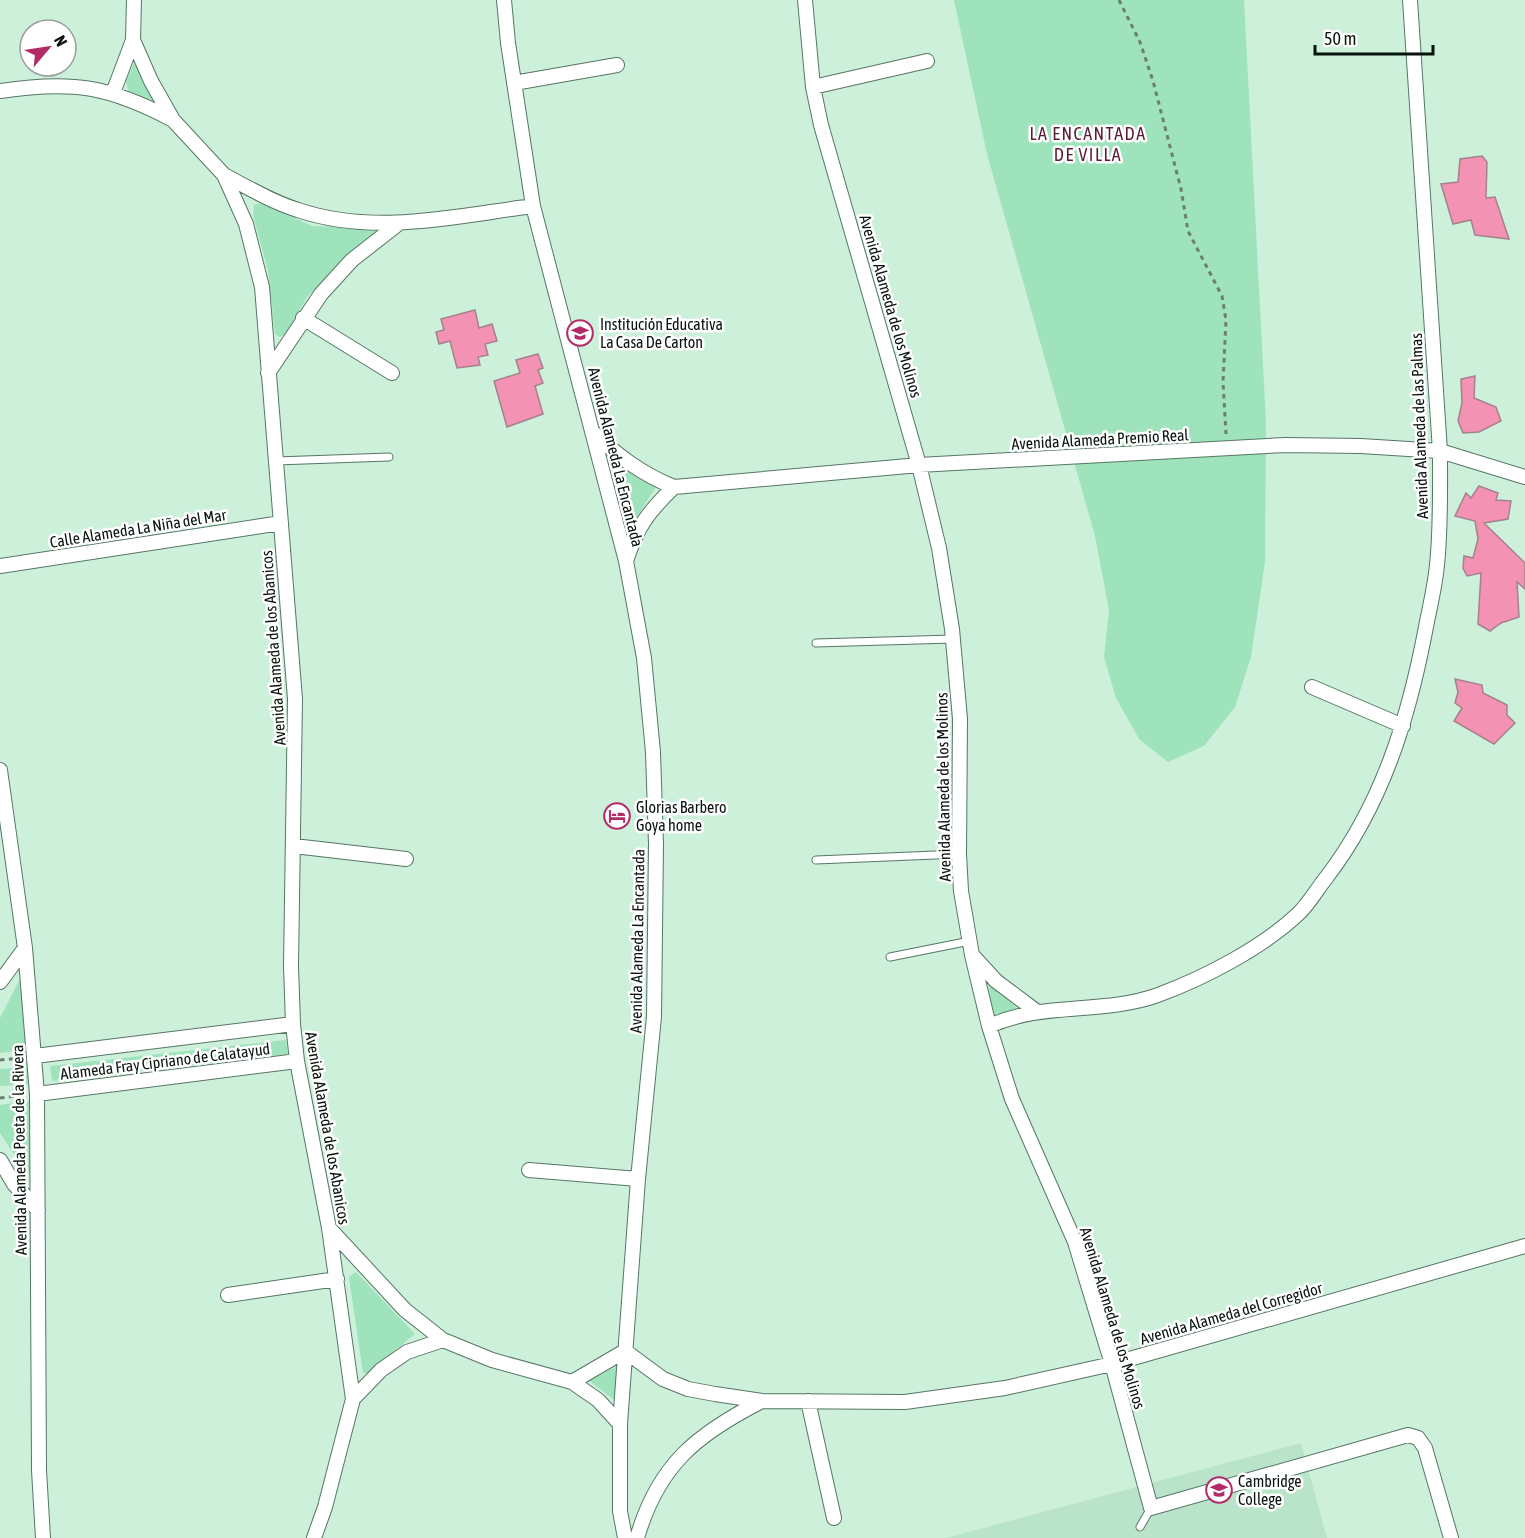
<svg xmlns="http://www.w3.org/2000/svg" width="1525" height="1538" viewBox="0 0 1525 1538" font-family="'Asap Condensed',sans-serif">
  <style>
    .built { fill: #b9e4ca }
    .green { fill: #9ee3bb }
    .building { fill: #f492b3; stroke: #a5818c; stroke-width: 1.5 }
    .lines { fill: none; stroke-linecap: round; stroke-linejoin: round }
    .lane-casing { stroke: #567663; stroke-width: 9 }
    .street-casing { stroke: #567663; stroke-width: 16 }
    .path { stroke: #698072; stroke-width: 3; stroke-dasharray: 4.5 4.5; stroke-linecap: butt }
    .lane { stroke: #fff; stroke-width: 7 }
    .street { stroke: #fff; stroke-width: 14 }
    .labels { text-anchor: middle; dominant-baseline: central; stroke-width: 5; stroke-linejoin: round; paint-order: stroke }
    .street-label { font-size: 16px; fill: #07130c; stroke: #fff }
    .poi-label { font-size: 16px; fill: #07130c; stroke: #fff; text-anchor: start }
    .neighbourhood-label { font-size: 18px; letter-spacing: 1.5px; fill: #5c1a35; stroke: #fff }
  </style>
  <rect width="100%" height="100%" fill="#cdf0da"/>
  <!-- built -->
  <path class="built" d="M1301,1443L1327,1538H946Z"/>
  <!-- green -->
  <path class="green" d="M954,0H1244L1266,423L1265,562L1251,657L1235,707L1204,746L1168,762L1139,739L1116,698L1104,657L1109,610L1095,536L987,154Z
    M134,63H136L154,101L129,93L126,82Z
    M263,203L312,226L373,228L378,229L379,232L353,250L307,297L285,335L279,337L275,334L268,271L253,215L254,205Z
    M612,460L656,487L626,534Z
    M21,977L27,1049L0,1053V1018Z
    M988,982L1017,1008L993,1016Z
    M286,1040L288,1054L52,1081L50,1066Z
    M27,1067L29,1084L0,1086V1069Z
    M29,1101L30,1171L26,1173L0,1133V1105Z
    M356,1272L415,1334L368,1373H363L349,1277Z
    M615,1367H619L616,1401L589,1381Z"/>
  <!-- building -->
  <path class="building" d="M1482,156L1487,162L1486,198L1495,197L1509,239L1475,235L1471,220L1453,224L1441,184L1458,182L1460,159Z
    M475,310L479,328L492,324L497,341L485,344L488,355L478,357L480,365L457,368L450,341L439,344L436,332L444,330L441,319Z
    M538,354L543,368L538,370L543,383L535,386L543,414L507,427L494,381L520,373L516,360Z
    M1475,376L1474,398L1496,407L1501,421L1479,432L1463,433L1458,421L1462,403L1461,379Z
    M1479,486L1498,493L1496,500L1511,501L1508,519L1484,523L1525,563V589L1517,582L1519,617L1501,623L1490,631L1478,624L1481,573L1467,576L1463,568L1464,556L1473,558L1478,539L1475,521L1455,516L1466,493L1471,498Z
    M1455,679L1482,685L1483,693L1507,705V715L1515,723L1494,744L1454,721L1462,708L1455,703L1458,692Z"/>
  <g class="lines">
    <!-- lane casing -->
    <g class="lane-casing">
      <path id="lane" d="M276,461L389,457
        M816,643L953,639
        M816,860L959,854
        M890,957L970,941
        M1140,1527L1151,1508"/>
    </g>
    <!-- street casing -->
    <g class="street-casing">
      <path id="street" d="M134,0L133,40L151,81L173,120L224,175L246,224L262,287L295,699L291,966L293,1024L297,1061L329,1228L353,1399L325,1507L314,1538
        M504,0L508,43L533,206L626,561L644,658L653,752L656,844L654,1017L638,1179L620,1424V1511L625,1538
        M805,0L813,87L821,125L919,465L939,548L952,629L960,719L959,854L961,891L972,955L989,1026L1012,1099L1075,1242L1112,1364L1151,1508L1408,1435L1418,1438L1425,1448L1451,1538
        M514,83L617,65
        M813,87L927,61
        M0,91C72,80 109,86 173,120
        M113,93L133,40
        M224,175C249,188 272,202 298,210C375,236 456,216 533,206
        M303,318L392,373
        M268,373L321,294L352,260L398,224
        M594,433C619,457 642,474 674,487L919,465L1285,445L1361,446L1440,451L1525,477
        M626,561C637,527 648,512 674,487
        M0,566L281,523
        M1312,687L1403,726
        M0,770L25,948L37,1094L39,1470L43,1538
        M294,846L406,859
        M974,957L996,981L1036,1011
        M0,982L25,948
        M989,1026C1045,1001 1102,1015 1158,995C1204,978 1262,948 1298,914C1309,904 1317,889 1326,878C1382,805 1408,720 1425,632C1429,610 1435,587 1437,565C1441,527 1440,489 1440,451L1410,0
        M35,1056L293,1024
        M37,1094L297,1061
        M0,1160L14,1184L38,1210
        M529,1170L638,1179
        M329,1228L405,1310L443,1340L492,1360L572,1382L598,1400L620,1424
        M228,1295L337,1279
        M572,1382L625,1351L663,1379L688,1389L715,1394L762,1401L905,1402L1005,1388L1112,1364L1525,1246
        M353,1399L381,1370L407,1352L443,1340
        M808,1401L834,1518
        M637,1538C658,1465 697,1434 762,1401"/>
    </g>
    <!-- path -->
    <path class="path" d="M1119,0L1140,42L1153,81L1181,189L1188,231L1222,296L1226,320L1223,382L1226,434
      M0,1060L21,1058
      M0,1098L23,1095"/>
    <!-- lane -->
    <use href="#lane" class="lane"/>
    <!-- street -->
    <use href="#street" class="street"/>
  </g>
  <!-- icons -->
  <defs>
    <g id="school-ring" transform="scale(1.35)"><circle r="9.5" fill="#fff" stroke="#b42a67" stroke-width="1.5"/><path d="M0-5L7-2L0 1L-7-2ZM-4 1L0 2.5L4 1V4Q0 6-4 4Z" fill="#b42a67"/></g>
    <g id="hotel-ring" transform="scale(1.35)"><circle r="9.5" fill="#fff" stroke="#b42a67" stroke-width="1.5"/><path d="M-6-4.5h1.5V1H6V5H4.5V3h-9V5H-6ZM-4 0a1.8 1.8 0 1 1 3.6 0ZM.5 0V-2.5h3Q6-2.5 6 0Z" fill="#b42a67"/></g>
  </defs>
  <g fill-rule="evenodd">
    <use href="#school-ring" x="580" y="333"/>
    <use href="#hotel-ring" x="617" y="816"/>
    <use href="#school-ring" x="1219" y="1490"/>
  </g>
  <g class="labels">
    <!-- street labels -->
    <g class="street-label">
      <text transform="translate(891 306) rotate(74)">Avenida Alameda de los Molinos</text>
      <text transform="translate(1419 426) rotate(-92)">Avenida Alameda de las Palmas</text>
      <text transform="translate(1100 439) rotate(-3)">Avenida Alameda Premio Real</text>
      <text transform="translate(616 457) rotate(76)">Avenida Alameda La Encantada</text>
      <text transform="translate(138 528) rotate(-9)">Calle Alameda La Niña del Mar</text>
      <text transform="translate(273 648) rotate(-94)">Avenida Alameda de los Abanicos</text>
      <text transform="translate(943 787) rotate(-91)">Avenida Alameda de los Molinos</text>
      <text transform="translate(637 941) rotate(-89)">Avenida Alameda La Encantada</text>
      <text transform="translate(165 1061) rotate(-7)">Alameda Fray Cipriano de Calatayud</text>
      <text transform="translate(328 1128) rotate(80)">Avenida Alameda de los Abanicos</text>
      <text transform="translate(19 1150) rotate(-91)">Avenida Alameda Poeta de la Rivera</text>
      <text transform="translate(1231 1313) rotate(-16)">Avenida Alameda del Corregidor</text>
      <text transform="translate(1113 1318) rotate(73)">Avenida Alameda de los Molinos</text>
    </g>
    <!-- poi labels -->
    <g class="poi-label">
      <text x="600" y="324">Institución Educativa<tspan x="600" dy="18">La Casa De Carton</tspan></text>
      <text x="636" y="807">Glorias Barbero<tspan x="636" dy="18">Goya home</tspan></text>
      <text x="1238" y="1481">Cambridge<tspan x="1238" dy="18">College</tspan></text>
    </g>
    <!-- neighbourhood labels -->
    <g class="neighbourhood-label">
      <text x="1088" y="133">LA ENCANTADA<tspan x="1088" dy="21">DE VILLA</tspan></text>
    </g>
  </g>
  <!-- north arrow -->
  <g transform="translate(48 48) rotate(61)"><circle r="28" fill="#ffffff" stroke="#9ca19e" stroke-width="1.5"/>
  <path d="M0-4.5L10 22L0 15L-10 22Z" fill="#b42a67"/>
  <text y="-9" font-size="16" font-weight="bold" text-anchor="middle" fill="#07130c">N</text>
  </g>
  <!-- scale -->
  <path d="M1315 45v9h118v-9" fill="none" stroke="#07130c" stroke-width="3"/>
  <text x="1324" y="45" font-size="18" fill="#07130c" stroke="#ffffff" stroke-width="4.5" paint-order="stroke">50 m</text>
</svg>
